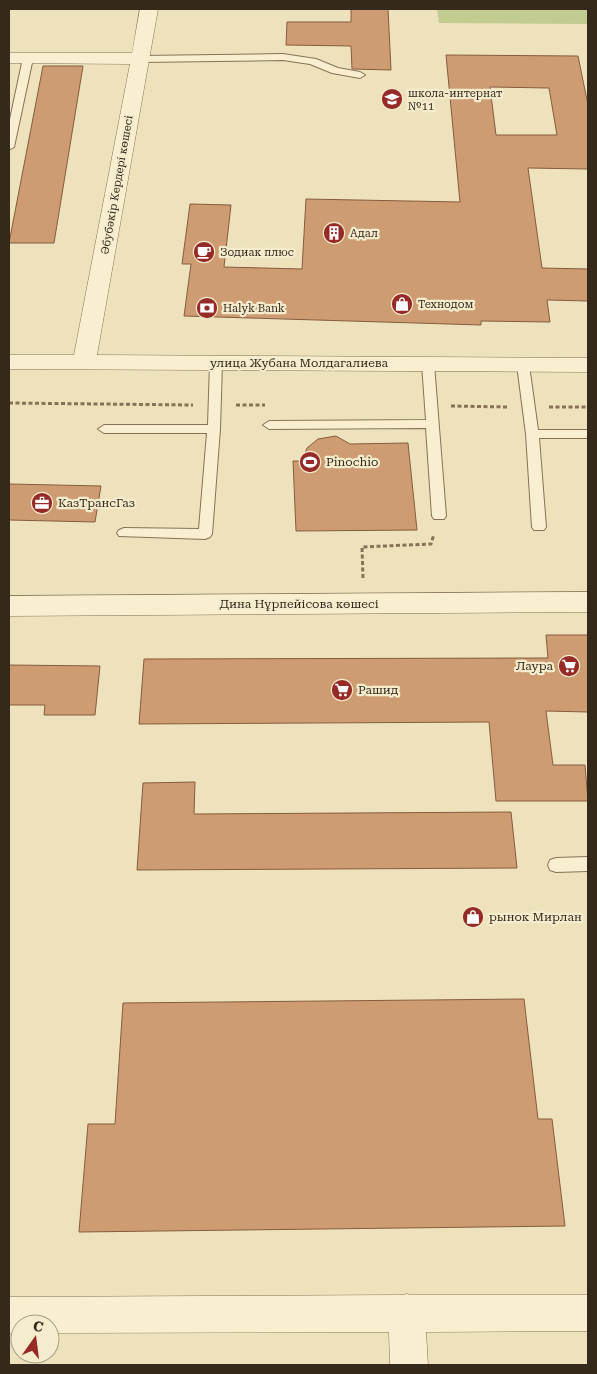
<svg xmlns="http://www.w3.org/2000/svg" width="597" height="1374" viewBox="0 0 597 1374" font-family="'Roboto Serif',serif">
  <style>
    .green { fill: #c2cc91 }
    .building { fill: #cd9c72; stroke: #855c3c; fill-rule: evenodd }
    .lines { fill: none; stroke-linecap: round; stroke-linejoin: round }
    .lane-casing { stroke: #867256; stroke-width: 2 }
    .street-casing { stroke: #867256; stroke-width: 1 }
    .path { stroke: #867256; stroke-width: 3; stroke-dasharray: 4 2.5; stroke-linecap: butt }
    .lane { fill: #f9efd0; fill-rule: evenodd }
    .street { fill: #f9efd0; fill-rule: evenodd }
    .labels { text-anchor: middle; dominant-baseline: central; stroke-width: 4.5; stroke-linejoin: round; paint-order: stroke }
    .far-poi-label { font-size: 11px; fill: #35291b; stroke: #f5ebcd; text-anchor: start }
    .far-street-label { font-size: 11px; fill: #35291b; stroke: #f5ebcd }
    .street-label { font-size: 12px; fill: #35291b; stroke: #f5ebcd }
    .poi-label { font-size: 12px; fill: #35291b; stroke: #f5ebcd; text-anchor: start }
  </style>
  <rect width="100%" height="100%" fill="#eee2bd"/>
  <!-- green -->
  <path class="green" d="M437,9H588V24L439,23Z"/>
  <!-- building -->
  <path class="building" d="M351,9H388L391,70L352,69L351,46L286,45L287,22H351Z
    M446,55L578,56L588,105V169L528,168L542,268L588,269V301L547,300L550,322L481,321V325L184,316L191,264H182L190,204L231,205L224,267L302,269L306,199L460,202ZM490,87L549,88L557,135H496Z
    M43,66H83L54,243H9Z
    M336,436L350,444L408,443L417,530L296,531L293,461H302L307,448L318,439Z
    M9,484L101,486L95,522L9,520Z
    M546,635H588V712L546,711L553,765H585L588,801H496L489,722L139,724L144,659L548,658Z
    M9,665L100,666L95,715H44L45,705H9Z
    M195,782L194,814L511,812L517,868L137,870L143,783Z
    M524,999L538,1119H552L565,1226L79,1232L88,1124H115L123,1003Z"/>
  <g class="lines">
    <!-- lane casing -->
    <g class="lane-casing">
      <path id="lane" d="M283,54L316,59L338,68L360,72L365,75L360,78L332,73L310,64L283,60L140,62L135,59L140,56Z
        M28,55L33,58L14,147L9,150V124L23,58Z
        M216,359L222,363L220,429L212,534L210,537L205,539L119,536L117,533L119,530L124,528L199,529L207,433H104L98,429L104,425H208L210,363Z
        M428,360L434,364L446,516L444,519H434L432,516L426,428L269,429L263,425L269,421L426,420L422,364Z
        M523,361L529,365L538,430H588V438H539L546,527L544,530H534L532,527L526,434L517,365Z
        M588,857V871L556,872L550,870L548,865L550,860L556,858Z"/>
    </g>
    <!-- street casing -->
    <g class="street-casing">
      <path id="street" d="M140,9H158L97,355L588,358V372L9,369V355H74L130,64L9,63V53H132Z
        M588,592V612L9,616V596Z
        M407,1294L411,1295H588V1331L426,1332L428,1365H390L389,1332L50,1333V1324H20V1333H9V1297L403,1295Z"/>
    </g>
    <!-- path -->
    <path class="path" d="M9,403L193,405
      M236,405H265
      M451,406L508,407
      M549,407H588
      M363,578L362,547L431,544L434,534"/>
    <!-- lane -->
    <use href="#lane" class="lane"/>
    <!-- street -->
    <use href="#street" class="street"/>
  </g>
  <!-- icons -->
  <defs>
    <g id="school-disc" transform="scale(1.125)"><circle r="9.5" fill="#952a26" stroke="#f5ebcd"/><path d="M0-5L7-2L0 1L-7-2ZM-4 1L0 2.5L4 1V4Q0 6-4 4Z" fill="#fff"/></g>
    <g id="building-disc" transform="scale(1.125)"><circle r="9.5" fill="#952a26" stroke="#f5ebcd"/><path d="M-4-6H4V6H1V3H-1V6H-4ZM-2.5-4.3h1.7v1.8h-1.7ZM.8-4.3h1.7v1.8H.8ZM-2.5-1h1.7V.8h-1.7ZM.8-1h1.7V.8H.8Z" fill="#fff"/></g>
    <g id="cafe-disc" transform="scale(1.125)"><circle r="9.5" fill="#952a26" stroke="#f5ebcd"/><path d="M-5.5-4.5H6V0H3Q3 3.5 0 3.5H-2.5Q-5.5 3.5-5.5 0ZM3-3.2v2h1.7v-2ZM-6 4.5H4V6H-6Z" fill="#fff"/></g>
    <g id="shop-disc" transform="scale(1.125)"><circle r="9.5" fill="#952a26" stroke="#f5ebcd"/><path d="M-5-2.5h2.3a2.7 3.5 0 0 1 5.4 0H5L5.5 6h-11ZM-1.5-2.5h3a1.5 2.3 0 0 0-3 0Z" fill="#fff"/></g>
    <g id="bank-disc" transform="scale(1.125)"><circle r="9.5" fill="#952a26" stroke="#f5ebcd"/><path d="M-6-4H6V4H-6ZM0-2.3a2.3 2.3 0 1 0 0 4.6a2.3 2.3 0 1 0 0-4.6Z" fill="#fff"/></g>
    <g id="stadium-disc" transform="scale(1.125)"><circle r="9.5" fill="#952a26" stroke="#f5ebcd"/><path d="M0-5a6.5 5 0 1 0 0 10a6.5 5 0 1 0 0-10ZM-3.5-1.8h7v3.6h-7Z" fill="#fff"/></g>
    <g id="office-disc" transform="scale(1.125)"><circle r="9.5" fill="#952a26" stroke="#f5ebcd"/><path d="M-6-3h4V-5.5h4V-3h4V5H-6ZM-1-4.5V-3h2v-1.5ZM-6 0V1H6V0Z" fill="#fff"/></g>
    <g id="supermarket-disc" transform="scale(1.125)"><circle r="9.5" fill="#952a26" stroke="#f5ebcd"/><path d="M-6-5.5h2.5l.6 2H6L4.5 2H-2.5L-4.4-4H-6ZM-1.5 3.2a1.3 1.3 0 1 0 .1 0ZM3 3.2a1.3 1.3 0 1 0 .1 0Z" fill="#fff"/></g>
  </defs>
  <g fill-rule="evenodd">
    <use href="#school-disc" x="392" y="99"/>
    <use href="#building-disc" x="334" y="233"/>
    <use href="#cafe-disc" x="204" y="252"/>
    <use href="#shop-disc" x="402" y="304"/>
    <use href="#bank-disc" x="207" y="308"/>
    <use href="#stadium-disc" x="310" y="462"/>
    <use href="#office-disc" x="42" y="503"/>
    <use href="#supermarket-disc" x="569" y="666"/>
    <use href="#supermarket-disc" x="342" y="690"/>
    <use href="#shop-disc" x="473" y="917"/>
  </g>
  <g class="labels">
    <!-- far-poi labels -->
    <g class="far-poi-label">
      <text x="408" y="93">школа-интернат<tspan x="408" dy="13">№11</tspan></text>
      <text x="350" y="233">Адал</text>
      <text x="220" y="252">Зодиак плюс</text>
      <text x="418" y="304">Технодом</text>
      <text x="223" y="308">Halyk Bank</text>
    </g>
    <!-- far-street labels -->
    <g class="far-street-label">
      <text transform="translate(117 185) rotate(-80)">Әбубәкір Кердері көшесі</text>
    </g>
    <!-- street labels -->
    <g class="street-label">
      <text x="299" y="363">улица Жубана Молдагалиева</text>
      <text x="299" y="604">Дина Нұрпейісова көшесі</text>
    </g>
    <!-- poi labels -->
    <g class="poi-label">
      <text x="326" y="462">Pinochio</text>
      <text x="58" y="503">КазТрансГаз</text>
      <text x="553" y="666" text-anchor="end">Лаура</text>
      <text x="358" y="690">Рашид</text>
      <text x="489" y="917">рынок Мирлан</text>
    </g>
  </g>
  <!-- border -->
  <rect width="597" height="1374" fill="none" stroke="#35291b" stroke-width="20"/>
  <!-- north arrow -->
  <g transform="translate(35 1339) rotate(14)"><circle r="24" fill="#f5ebcd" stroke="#a89d86"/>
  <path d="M0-4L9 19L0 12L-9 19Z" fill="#952a26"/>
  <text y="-8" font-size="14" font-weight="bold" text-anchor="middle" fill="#35291b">С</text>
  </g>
</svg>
